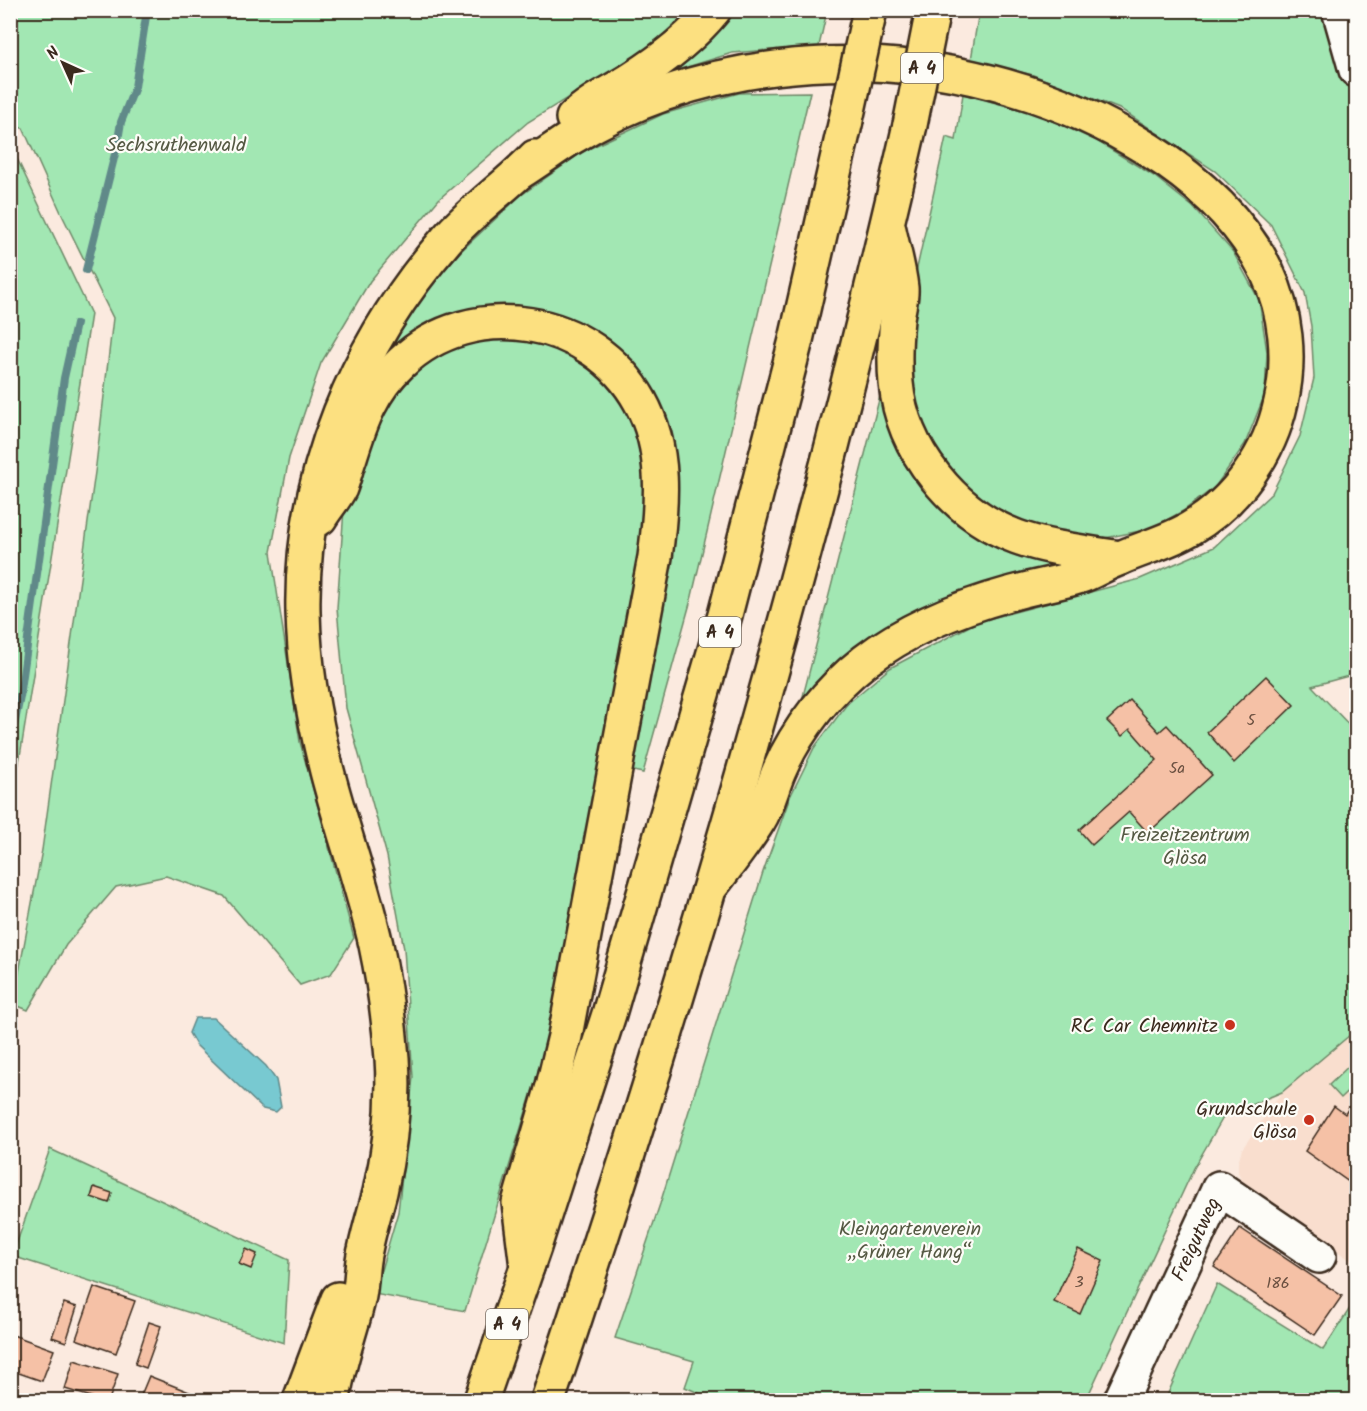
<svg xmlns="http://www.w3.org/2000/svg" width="1367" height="1411" font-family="Kalam,sans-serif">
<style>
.built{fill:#f9dece}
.green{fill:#a2e7b3;stroke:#6e8868;stroke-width:1.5}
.water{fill:#78c9d1;stroke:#608989;stroke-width:1.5}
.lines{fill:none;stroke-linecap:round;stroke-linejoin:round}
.stream{stroke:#608989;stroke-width:8}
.building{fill:#f5c1a6;stroke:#3b2a1e;stroke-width:1.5}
.minor-casing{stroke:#3b2a1e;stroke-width:38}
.highway-casing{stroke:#3b2a1e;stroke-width:38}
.minor{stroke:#fdfcf7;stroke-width:33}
.highway{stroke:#fce080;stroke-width:33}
.highway-bridge-casing{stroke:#3b2a1e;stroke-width:38;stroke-linecap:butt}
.highway-bridge{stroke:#fce080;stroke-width:33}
.poi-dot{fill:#c8321e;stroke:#fdfcf7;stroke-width:2}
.labels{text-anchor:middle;stroke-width:4.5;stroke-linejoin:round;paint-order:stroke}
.number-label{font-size:16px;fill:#6a5040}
.shield{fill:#fdfcf7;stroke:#75695f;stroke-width:1.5}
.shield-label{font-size:18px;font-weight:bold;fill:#3b2a1e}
.park-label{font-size:20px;fill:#555943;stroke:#fdfcf7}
.poi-label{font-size:20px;fill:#3b2a1e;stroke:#fdfcf7;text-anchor:end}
.street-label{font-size:20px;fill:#3b2a1e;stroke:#fdfcf7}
</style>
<rect width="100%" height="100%" fill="#fbeadf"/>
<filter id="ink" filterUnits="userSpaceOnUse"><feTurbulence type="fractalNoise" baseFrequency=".0167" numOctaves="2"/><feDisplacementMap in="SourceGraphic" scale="12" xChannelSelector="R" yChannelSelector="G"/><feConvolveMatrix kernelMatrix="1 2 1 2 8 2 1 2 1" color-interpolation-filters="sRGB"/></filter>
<g filter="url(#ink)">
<path class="built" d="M 1356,1030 L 1356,1264 L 1245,1188 L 1238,1172 L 1238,1162 L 1242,1149 L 1282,1092 Z"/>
<g class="green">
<path d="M 11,11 L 688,11 L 649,48 L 528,122 L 439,199 L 370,281 L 321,363 L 289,458 L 271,552 L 300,742 L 354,938 L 331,974 L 300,985 L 224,896 L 166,876 L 116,887 L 66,945 L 28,1010 L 13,1004 L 42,850 L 96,465 L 113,318 L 63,217 L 23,128 L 11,127 Z"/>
<path d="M 728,11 L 827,11 L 819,46 L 732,53 L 652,78 Z"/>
<path d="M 979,11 L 1356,11 L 1356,98 L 1354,98 L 1356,106 L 1356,674 L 1312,686 L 1356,732 L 1356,1030 L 1282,1092 L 1224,1116 L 1194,1168 L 1086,1400 L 715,1400 L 685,1387 L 694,1361 L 615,1338 L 660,1204 L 763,872 L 790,797 L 814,748 L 847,704 L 890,668 L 977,622 L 1140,579 L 1214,547 L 1272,493 L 1300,436 L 1314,378 L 1311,326 L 1305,293 L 1271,225 L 1215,171 L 1122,110 L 1033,75 L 971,60 Z"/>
<path d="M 810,92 L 692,596 L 643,773 L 629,770 L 674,538 L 673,479 L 574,323 L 526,308 L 486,308 L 436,322 L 387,352 L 421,297 L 461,251 L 520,196 L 584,151 L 663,114 L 739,93 Z"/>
<path d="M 963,94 L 1037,114 L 1097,141 L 1154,176 L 1193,207 L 1233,252 L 1259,300 L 1267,352 L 1265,394 L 1245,444 L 1215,487 L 1183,511 L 1150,529 L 1100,539 L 1077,539 L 1000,518 L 963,490 L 932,454 L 912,405 L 907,345 L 915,277 L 946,137 L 956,140 Z"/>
<path d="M 11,146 L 91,314 L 11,812 Z"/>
<path d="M 497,334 L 552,343 L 590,363 L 629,404 L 647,461 L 649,513 L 549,1036 L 465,1311 L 374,1294 L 398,1212 L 413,1077 L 404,949 L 387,856 L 346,708 L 337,608 L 344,509 L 369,431 L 404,380 L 447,346 Z"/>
<path d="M 882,388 L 916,472 L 1078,566 L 801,704 Z"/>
<path d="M 1356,1059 L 1356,1084 L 1341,1098 L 1329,1085 Z"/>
<path d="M 50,1149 L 289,1260 L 284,1343 L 12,1256 Z"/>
<path d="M 1217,1284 L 1323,1350 L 1356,1299 L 1356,1400 L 1165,1400 Z"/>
</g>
<path class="water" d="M 195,1018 L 214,1018 L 266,1066 L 276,1080 L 281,1107 L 276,1112 L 263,1109 L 196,1045 L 189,1033 Z"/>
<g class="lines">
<g class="stream">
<path d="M 86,270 L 117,146 L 121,122 L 135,87 L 147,10"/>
<path d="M 10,745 L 20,697 L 64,378 L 76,324"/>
</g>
</g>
<g class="building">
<path d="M 1266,676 L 1294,705 L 1234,763 L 1207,732 Z"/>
<path d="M 1130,700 L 1159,732 L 1167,725 L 1212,775 L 1148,833 L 1129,812 L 1092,845 L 1079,830 L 1157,760 L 1130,729 L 1122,736 L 1107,721 Z"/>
<path d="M 1354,1100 L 1356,1102 L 1356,1187 L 1305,1151 L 1334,1106 L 1345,1114 Z"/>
<path d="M 94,1187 L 112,1193 L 109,1203 L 91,1197 Z"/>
<path d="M 1240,1228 L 1342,1296 L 1315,1335 L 1214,1267 Z"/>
<path d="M 246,1249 L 257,1254 L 251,1269 L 239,1264 Z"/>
<path d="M 1078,1249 L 1103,1261 L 1080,1314 L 1054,1302 Z"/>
<path d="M 94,1287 L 135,1301 L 116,1353 L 76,1339 Z"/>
<path d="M 64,1303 L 77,1307 L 66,1342 L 52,1337 Z"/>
<path d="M 149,1322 L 161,1326 L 146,1368 L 135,1364 Z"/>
<path d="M 10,1334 L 54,1350 L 42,1381 L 10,1370 Z"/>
<path d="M 74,1360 L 118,1374 L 109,1400 L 101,1400 L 65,1389 Z"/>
<path d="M 149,1376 L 199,1396 L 197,1400 L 139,1400 Z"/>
</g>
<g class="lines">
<defs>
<g id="minor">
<path d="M 1339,10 L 1356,70"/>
<path d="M 1121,1400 L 1219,1188 L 1319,1256"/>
</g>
<g id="highway">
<path d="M 573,118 C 590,101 612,92 632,79 C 662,60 691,38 714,10"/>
<path d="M 520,172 C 537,161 554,149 571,138 C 694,62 852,46 990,82 C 1092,108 1219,173 1267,272 C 1286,312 1291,359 1281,402 C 1270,453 1237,501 1191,528 C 1168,542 1142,548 1118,559 C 1104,564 1092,573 1078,577 C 1055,584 1032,587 1009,594 C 958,608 908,628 865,661 C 829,689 797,729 779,771 C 772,787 768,806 759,820 C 745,843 728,864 712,885"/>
<path d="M 889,230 C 893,249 899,268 901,288 C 902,298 898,309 897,319 C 895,340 894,362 896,383 C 902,450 954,514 1017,537 C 1050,549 1085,552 1120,558"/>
<path d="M 320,518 C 326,508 335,498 340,488 C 344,478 346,467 350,457 C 361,421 372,390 401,363 C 472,295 593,316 640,401 C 667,449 662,505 655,557 L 565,1036 L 553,1086 L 519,1203 L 527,1267"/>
<path d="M 300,1400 L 338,1299"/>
<path d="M 333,1400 C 337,1365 351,1331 359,1296 C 362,1281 361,1265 365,1250 C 369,1230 375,1211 380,1192 C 390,1149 395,1102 392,1058 C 389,1021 384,982 376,945 C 363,887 342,829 327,771 C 314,719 304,666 303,612 C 300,475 357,342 447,239 C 473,209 507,186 535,157"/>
<path d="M 481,1400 L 534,1247 L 609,1014 L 725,615 L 796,340 L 846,120"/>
<path d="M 548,1400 C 688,981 812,556 910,125"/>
</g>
</defs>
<use href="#minor" class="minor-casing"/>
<use href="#highway" class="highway-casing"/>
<use href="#minor" class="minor"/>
<use href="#highway" class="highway"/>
<defs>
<g id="highway-bridge">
<path d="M 846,120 L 870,10"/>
<path d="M 910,125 L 933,10"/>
</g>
</defs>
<use href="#highway-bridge" class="highway-bridge-casing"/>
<use href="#highway-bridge" class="highway-bridge"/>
</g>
</g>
<g class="poi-dot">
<circle cx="1230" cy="1025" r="6"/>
<circle cx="1309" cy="1120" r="6"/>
</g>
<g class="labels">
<g class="number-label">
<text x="1251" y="725">5</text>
<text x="1177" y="773">5a</text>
<text x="1079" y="1287">3</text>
<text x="1278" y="1288">186</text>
</g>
<g class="shield">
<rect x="901" y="53" width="42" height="30" rx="4.5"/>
<rect x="699" y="617" width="42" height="30" rx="4.5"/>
<rect x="486" y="1309" width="42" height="30" rx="4.5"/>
</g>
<g class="shield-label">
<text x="922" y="74">A 4</text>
<text x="720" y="638">A 4</text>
<text x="507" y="1330">A 4</text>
</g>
<g class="park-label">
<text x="176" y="151">Sechsruthenwald</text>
<text x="1185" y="841">Freizeitzentrum<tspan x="1185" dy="23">Glösa</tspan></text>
<text x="910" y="1235">Kleingartenverein<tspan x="910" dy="23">„Grüner Hang“</tspan></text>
</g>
<g class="poi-label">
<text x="1218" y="1032">RC Car Chemnitz</text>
<text x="1297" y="1115">Grundschule<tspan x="1297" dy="23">Glösa</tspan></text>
</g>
<g class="street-label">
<text transform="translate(1195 1239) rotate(-65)" y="7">Freigutweg</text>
</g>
</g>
<rect width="1367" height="1411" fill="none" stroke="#fdfcf7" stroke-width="36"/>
<rect x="18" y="18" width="1331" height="1375" fill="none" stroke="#3b2a1e" stroke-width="2" filter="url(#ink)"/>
<g transform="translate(63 63) rotate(315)" stroke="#fdfcf7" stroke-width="4.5" paint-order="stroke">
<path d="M0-4.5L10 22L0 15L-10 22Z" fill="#3b2a1e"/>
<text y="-9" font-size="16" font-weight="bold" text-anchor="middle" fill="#3b2a1e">N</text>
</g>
</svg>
